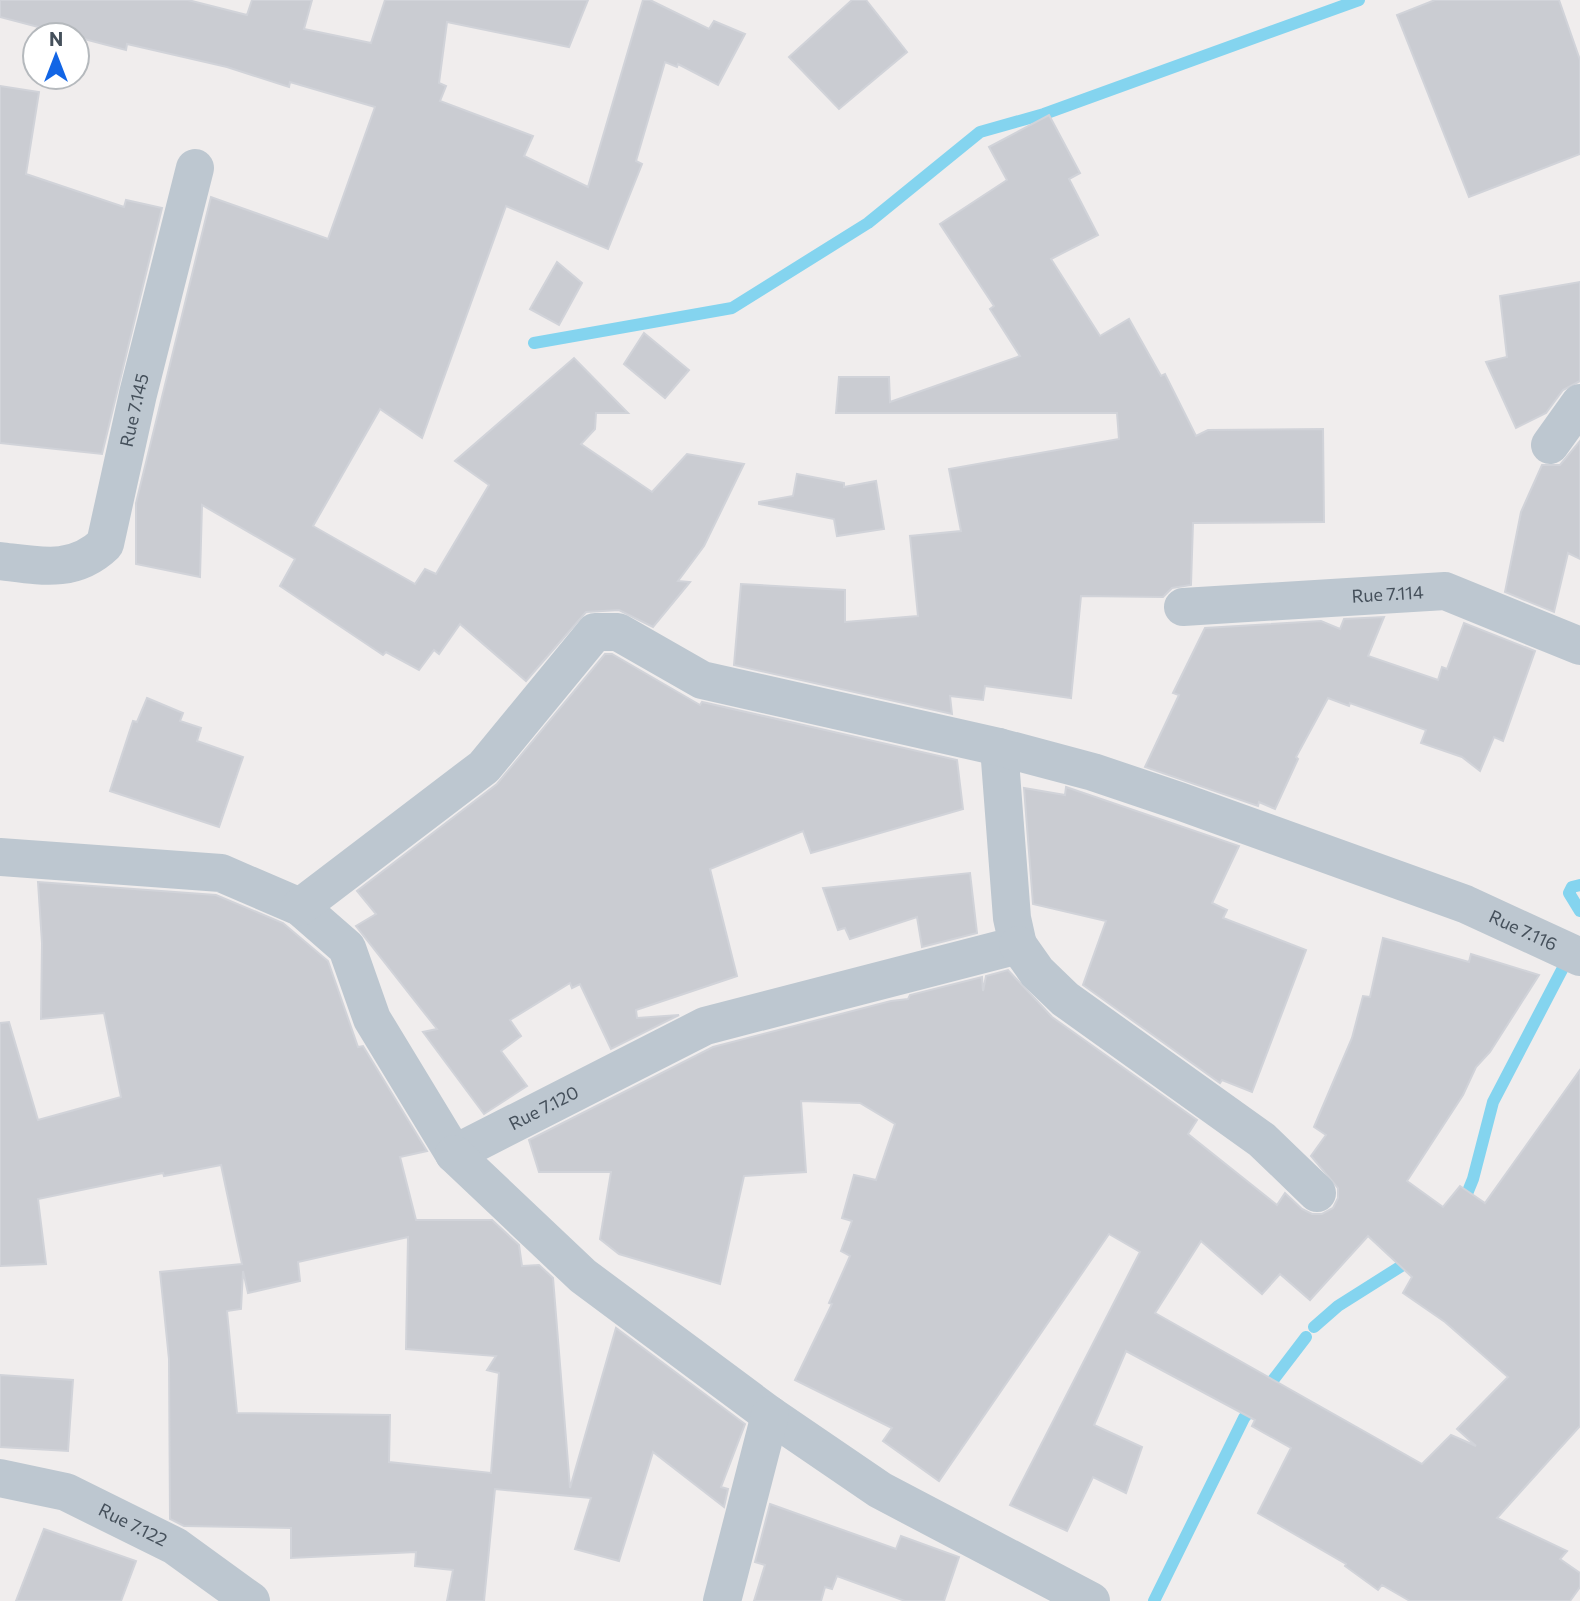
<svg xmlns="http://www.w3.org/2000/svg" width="1580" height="1601" font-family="Commissioner,sans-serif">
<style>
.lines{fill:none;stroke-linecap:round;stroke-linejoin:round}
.stream{stroke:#84d4ef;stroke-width:12}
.building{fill:#caccd2;stroke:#d1d3d9;stroke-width:2;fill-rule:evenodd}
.minor{stroke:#bdc7d0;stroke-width:38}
.labels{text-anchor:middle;stroke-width:6;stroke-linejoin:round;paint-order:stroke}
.street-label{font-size:18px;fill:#45505b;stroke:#fff}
</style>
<rect width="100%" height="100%" fill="#f0eded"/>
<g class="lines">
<g class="stream">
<path d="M 534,343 L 732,308 L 868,223 L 980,132 L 1044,114 L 1359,0"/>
<path d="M 1580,885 L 1572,887 L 1569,893 L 1580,911"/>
<path d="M 1462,1206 L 1473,1179 L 1493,1102 L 1565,964"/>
<path d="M 1314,1327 L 1338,1306 L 1414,1258"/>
<path d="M 1154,1601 L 1244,1418 L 1306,1337"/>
</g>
</g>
<g class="building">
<path d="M 0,0 L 188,0 L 247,15 L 252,0 L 312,0 L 304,29 L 371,43 L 385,0 L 588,0 L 569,47 L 447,22 L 439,83 L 446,86 L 440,101 L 533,136 L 524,156 L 588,187 L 643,0 L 650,0 L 709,29 L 714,21 L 745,34 L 718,85 L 678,64 L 677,67 L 665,62 L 636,161 L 642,164 L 608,249 L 506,206 L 422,438 L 380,409 L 313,526 L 415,584 L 425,569 L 436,574 L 489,485 L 455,461 L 574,358 L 628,413 L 596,413 L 595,429 L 581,444 L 652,492 L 687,454 L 744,464 L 704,546 L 678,581 L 690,582 L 653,627 L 619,610 L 586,612 L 526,681 L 460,624 L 439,654 L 434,650 L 419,670 L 386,652 L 383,655 L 280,586 L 295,559 L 202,505 L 200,577 L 136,564 L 136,503 L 211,197 L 328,239 L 375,107 L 290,82 L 289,87 L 227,67 L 127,44 L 126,50 L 0,17 Z"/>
<path d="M 852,0 L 866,0 L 907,52 L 839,109 L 789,57 Z"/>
<path d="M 1435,0 L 1559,0 L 1580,60 L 1580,154 L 1469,197 L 1397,15 Z"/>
<path d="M 0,86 L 39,92 L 26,174 L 124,207 L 126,200 L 162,208 L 102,454 L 0,443 Z"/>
<path d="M 1049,115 L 1080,173 L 1069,179 L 1098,235 L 1051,259 L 1100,336 L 1129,319 L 1161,376 L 1165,374 L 1196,436 L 1208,430 L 1323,429 L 1324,522 L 1193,523 L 1191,585 L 1172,588 L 1163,597 L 1081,596 L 1071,698 L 985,686 L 983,700 L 950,696 L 952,714 L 734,665 L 741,584 L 845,590 L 845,622 L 918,616 L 910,536 L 961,531 L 949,469 L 1119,439 L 1117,413 L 836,413 L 839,377 L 889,377 L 890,402 L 1020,356 L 990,309 L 994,306 L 940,224 L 1007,180 L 989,147 Z"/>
<path d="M 557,262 L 582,283 L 559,325 L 530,309 Z"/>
<path d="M 1580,282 L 1580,381 L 1563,390 L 1546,413 L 1516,428 L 1486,362 L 1507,357 L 1500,296 Z"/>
<path d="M 644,333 L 689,370 L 665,398 L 624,364 Z"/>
<path d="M 1580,441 L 1580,559 L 1568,553 L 1554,612 L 1505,592 L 1521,512 L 1542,465 L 1560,465 Z"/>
<path d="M 797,474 L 844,483 L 844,487 L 876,481 L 884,529 L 837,536 L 834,519 L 759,504 L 759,502 L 793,496 Z"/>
<path d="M 1384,617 L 1368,656 L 1438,680 L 1442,667 L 1447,669 L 1464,623 L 1535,651 L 1503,741 L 1494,737 L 1480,771 L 1462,757 L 1421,743 L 1426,730 L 1350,703 L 1349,706 L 1328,698 L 1296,757 L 1298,759 L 1275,809 L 1259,802 L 1258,806 L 1145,767 L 1179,695 L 1173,693 L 1205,628 L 1321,621 L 1340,629 L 1344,619 Z"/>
<path d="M 605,654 L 612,654 L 700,705 L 702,702 L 957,760 L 963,809 L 811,853 L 803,831 L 710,869 L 737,976 L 636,1010 L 637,1018 L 679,1015 L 611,1049 L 580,984 L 572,988 L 570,983 L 510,1020 L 521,1036 L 501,1051 L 527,1086 L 484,1114 L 423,1032 L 437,1029 L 356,926 L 376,914 L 357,891 L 497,784 Z"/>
<path d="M 147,698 L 183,713 L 180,721 L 201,728 L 197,741 L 243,757 L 219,827 L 110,791 L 133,721 L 137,722 Z"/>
<path d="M 1066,787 L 1239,846 L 1212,903 L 1227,910 L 1223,918 L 1306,950 L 1252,1092 L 1222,1080 L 1220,1083 L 1083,985 L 1106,921 L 1033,904 L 1024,788 L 1065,795 Z"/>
<path d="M 970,873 L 977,933 L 922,947 L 917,917 L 850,939 L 845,928 L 838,930 L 823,888 Z"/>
<path d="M 38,882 L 216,895 L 283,923 L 328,961 L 358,1047 L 363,1046 L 427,1151 L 400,1157 L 416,1220 L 492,1220 L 519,1245 L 522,1266 L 539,1265 L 553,1278 L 570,1488 L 616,1328 L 745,1424 L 721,1487 L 728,1489 L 724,1507 L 653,1452 L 619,1561 L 575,1549 L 591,1498 L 495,1489 L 484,1601 L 447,1601 L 453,1570 L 415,1566 L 416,1552 L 291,1558 L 291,1528 L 184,1526 L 170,1519 L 169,1359 L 160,1272 L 242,1264 L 221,1165 L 164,1176 L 163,1173 L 38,1199 L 46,1264 L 0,1266 L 0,1023 L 9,1022 L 38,1120 L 121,1097 L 104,1013 L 41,1019 L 42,943 ZM 408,1237 L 406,1349 L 496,1356 L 487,1370 L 499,1373 L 491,1473 L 389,1462 L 390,1415 L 237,1413 L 227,1311 L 241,1309 L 243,1271 L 248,1293 L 300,1281 L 298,1262 Z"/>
<path d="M 1383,938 L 1469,962 L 1471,954 L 1539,975 L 1490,1052 L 1476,1067 L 1463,1095 L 1407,1181 L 1443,1207 L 1460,1186 L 1485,1203 L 1580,1070 L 1580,1426 L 1497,1518 L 1567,1551 L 1560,1559 L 1580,1573 L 1580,1587 L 1570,1601 L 1410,1601 L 1382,1585 L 1378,1590 L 1345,1566 L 1346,1564 L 1258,1513 L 1291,1448 L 1252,1426 L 1255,1420 L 1126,1351 L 1094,1425 L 1142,1447 L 1126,1493 L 1093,1477 L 1067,1531 L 1010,1505 L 1140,1252 L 1109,1234 L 939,1481 L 883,1441 L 892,1428 L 795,1380 L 832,1304 L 829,1303 L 850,1256 L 841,1251 L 852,1221 L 842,1218 L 854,1175 L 876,1180 L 895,1124 L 860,1103 L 801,1101 L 806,1172 L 744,1176 L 720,1284 L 619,1254 L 600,1239 L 611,1172 L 539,1172 L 529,1140 L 713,1047 L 891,1001 L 908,999 L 910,995 L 982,977 L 983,991 L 986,976 L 1008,970 L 1052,1017 L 1197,1120 L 1188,1134 L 1277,1205 L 1285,1193 L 1302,1209 L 1312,1214 L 1322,1214 L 1333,1208 L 1338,1198 L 1338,1188 L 1311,1156 L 1326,1135 L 1314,1127 L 1352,1038 L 1363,996 L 1370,997 ZM 1368,1236 L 1412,1277 L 1403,1293 L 1445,1322 L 1508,1377 L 1457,1429 L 1476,1446 L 1451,1435 L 1422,1464 L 1155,1313 L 1201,1241 L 1262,1294 L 1280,1274 L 1310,1300 Z"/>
<path d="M 0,1375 L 73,1380 L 68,1451 L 0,1447 Z"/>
<path d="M 770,1504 L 896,1549 L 901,1536 L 959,1557 L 944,1601 L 905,1601 L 837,1576 L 832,1589 L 825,1587 L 821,1601 L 754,1601 L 765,1565 L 755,1562 Z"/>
<path d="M 44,1529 L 136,1561 L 121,1601 L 16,1601 Z"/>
</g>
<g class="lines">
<g class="minor">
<path d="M 1550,445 L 1580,403"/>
<path id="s1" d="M 0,561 C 40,566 74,574 105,544 L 138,394 L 195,168"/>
<path id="s2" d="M 1183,607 L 1445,591 L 1580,646"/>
<path id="s3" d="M 0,857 L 221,873 L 300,907 L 347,948 L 372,1019 L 454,1154 L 705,1026 L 1018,945 L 1012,918 L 999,747"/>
<path id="s4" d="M 300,907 L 484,767 L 595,632 L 618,632 L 702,680 L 999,747 L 1093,772 L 1179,801 L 1465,904 L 1580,957"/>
<path d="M 1018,945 L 1037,972 L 1065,999 L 1262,1140 L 1317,1193"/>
<path d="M 454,1154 L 583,1276 L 770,1415 L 880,1490 L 1091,1601"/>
<path id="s5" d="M 0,1478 L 66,1492 L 175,1546 L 251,1601"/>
<path d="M 722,1601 L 770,1415"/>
</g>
</g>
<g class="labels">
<g class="street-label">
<text dy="6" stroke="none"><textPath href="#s1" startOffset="248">Rue 7.145</textPath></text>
<text dy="6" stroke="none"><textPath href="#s2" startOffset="205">Rue 7.114</textPath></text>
<text dy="6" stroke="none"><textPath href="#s4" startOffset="1386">Rue 7.116</textPath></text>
<text dy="6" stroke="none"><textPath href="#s3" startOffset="704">Rue 7.120</textPath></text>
<text dy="6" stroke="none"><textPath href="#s5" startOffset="142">Rue 7.122</textPath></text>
</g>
</g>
<g transform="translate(56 56)"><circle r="33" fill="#ffffff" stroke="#b5b9bd" stroke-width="2"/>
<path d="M0-5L12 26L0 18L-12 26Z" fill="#1265e5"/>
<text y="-10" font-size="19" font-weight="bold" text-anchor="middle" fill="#45505b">N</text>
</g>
</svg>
